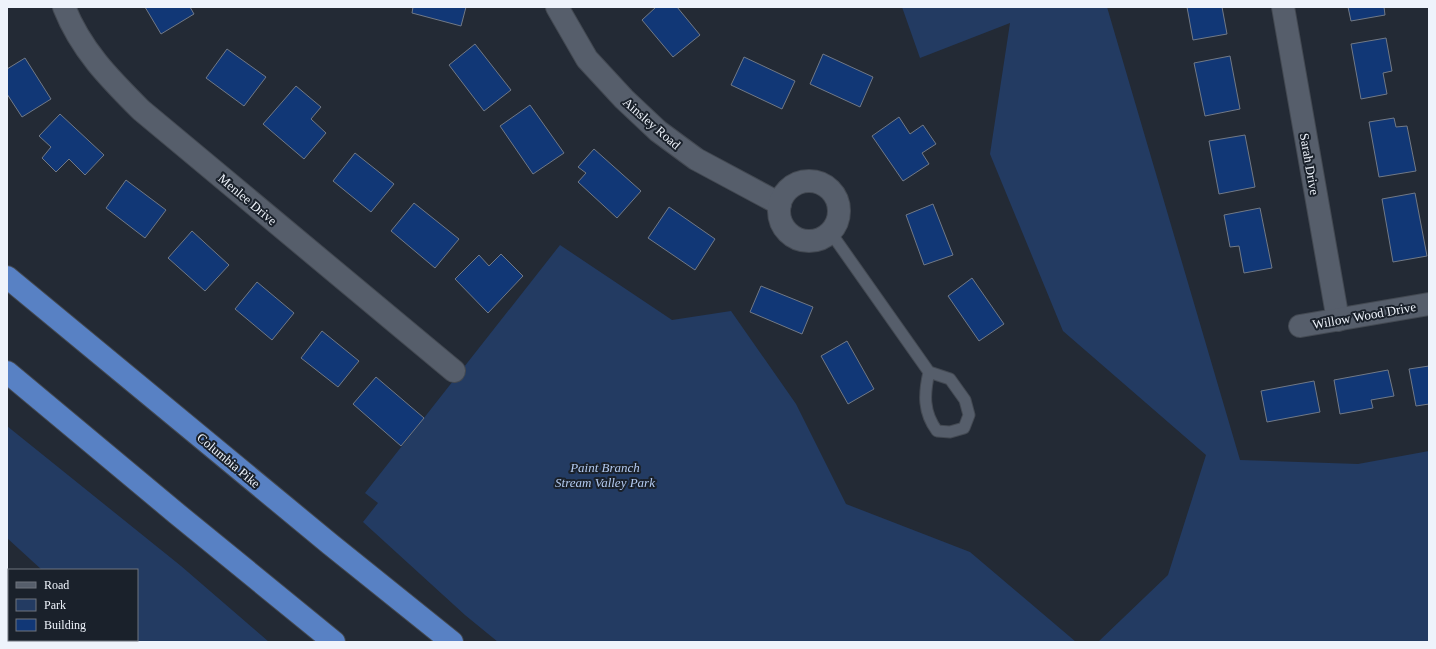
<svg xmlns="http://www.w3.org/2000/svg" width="1436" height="649" font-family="Georgia,serif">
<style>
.green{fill:#233b62}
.building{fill:#113776;stroke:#717986}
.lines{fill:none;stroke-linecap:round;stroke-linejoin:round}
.service-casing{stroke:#434952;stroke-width:13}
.minor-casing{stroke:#434952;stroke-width:24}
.trunk-casing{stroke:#434952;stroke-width:24}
.service{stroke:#565e6b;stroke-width:11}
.minor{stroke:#565e6b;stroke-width:22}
.trunk{stroke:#5881c4;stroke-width:22}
.labels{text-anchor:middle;stroke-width:4;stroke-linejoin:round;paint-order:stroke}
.street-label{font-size:13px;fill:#eef3fb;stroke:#1a212b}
.park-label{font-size:13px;font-style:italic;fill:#b3caf0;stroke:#1a212b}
</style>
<rect width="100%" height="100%" fill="#232a35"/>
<g class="green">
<path d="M 902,7 L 1107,7 L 1240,460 L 1358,464 L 1429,451 L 1429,642 L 1098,642 L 1168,575 L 1206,455 L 1063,331 L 990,154 L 1010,23 L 920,58 Z"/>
<path d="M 560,245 L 672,320 L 731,311 L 796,404 L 846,504 L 970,552 L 1076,642 L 498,642 L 465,615 L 363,522 L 378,503 L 365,493 Z"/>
<path d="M 7,426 L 181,566 L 269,642 L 122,642 L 120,640 L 137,640 L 137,570 L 42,570 L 7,538 Z"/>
</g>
<g class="building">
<path d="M 145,7 L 190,7 L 194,14 L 161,34 Z"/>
<path d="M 413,7 L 466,7 L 461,26 L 412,13 Z"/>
<path d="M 656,7 L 677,7 L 700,35 L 673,57 L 642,20 Z"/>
<path d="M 1187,7 L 1222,7 L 1227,34 L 1193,40 Z"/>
<path d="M 1348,7 L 1384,7 L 1385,15 L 1351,21 Z"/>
<path d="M 1386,38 L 1392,71 L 1383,73 L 1387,94 L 1361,99 L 1351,44 Z"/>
<path d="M 475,44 L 511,90 L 484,111 L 449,65 Z"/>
<path d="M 227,49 L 266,77 L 244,106 L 206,78 Z"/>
<path d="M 823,54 L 873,77 L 860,107 L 810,84 Z"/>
<path d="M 1230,56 L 1240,109 L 1205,116 L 1194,63 Z"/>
<path d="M 744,57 L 795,81 L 782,109 L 731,85 Z"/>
<path d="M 25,58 L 51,99 L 22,117 L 7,94 L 7,69 Z"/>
<path d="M 296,86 L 321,107 L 311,119 L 326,133 L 304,159 L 263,124 Z"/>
<path d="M 530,105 L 564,153 L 533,174 L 500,126 Z"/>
<path d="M 60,114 L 104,155 L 85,175 L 69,159 L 56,172 L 42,158 L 51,147 L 39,136 Z"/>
<path d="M 899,117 L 910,134 L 923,125 L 936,144 L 922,153 L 929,164 L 903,181 L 872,136 Z"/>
<path d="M 1394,118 L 1396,127 L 1407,126 L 1416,171 L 1379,177 L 1369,122 Z"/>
<path d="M 1245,135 L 1255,187 L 1219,194 L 1209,141 Z"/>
<path d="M 594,149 L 641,191 L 617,218 L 578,182 L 586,173 L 578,167 Z"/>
<path d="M 355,153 L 394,184 L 371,212 L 333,181 Z"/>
<path d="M 126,180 L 166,210 L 145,238 L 106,208 Z"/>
<path d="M 1415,193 L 1427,256 L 1393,262 L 1382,199 Z"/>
<path d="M 414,203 L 459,239 L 435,268 L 391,231 Z"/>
<path d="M 933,204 L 953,255 L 924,265 L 906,215 Z"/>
<path d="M 669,207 L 715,239 L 695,270 L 648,238 Z"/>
<path d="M 1260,208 L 1272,268 L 1244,273 L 1239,246 L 1230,247 L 1224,215 Z"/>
<path d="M 192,231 L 229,265 L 205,291 L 168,258 Z"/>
<path d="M 501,254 L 523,276 L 488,313 L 455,279 L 479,255 L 489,266 Z"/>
<path d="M 972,278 L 1004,324 L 979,341 L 948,296 Z"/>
<path d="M 257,282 L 294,313 L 272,340 L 235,309 Z"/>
<path d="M 761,286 L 813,307 L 802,334 L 750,312 Z"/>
<path d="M 322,331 L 359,361 L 338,387 L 301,358 Z"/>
<path d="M 847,341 L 874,389 L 848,404 L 821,356 Z"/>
<path d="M 1429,366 L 1429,404 L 1416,406 L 1409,369 Z"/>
<path d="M 1388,370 L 1394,396 L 1371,400 L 1373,408 L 1340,414 L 1334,380 Z"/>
<path d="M 376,377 L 424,418 L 401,446 L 353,404 Z"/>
<path d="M 1314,381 L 1320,412 L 1267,422 L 1261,391 Z"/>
</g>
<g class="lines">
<defs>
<path id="service" d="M 831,233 L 929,372 L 950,379 L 965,400 L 969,415 L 964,428 L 950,432 L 937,431 C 923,412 924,394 929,372"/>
<g id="minor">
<path d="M 64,7 C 81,50 109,78 141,110 L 454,371"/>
<path d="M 557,7 L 587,59 L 624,99 L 658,131 L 696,159 L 780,204"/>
<path d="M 1283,7 L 1338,320"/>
<circle cx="809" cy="211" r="30"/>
<path d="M 1300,326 L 1429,304"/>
</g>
<g id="trunk">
<path d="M 7,277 L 330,544 L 452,642"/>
<path d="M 7,372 L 176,513 L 334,642"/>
</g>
</defs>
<use href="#service" class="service-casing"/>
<use href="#minor" class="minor-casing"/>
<use href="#trunk" class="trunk-casing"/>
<use href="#service" class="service"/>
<use href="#minor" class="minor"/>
<use href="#trunk" class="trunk"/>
</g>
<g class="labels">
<g class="street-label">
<text transform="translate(652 123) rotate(41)" y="5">Ainsley Road</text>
<text transform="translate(1310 164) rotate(80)" y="5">Sarah Drive</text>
<text transform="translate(248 199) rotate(40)" y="5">Menlee Drive</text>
<text transform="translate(1364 315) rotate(-10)" y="5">Willow Wood Drive</text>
<text transform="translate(229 460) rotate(40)" y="5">Columbia Pike</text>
</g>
<g class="park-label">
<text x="605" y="472">Paint Branch<tspan x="605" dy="15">Stream Valley Park</tspan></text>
</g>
</g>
<rect width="1436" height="649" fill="none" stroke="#eef3fb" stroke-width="16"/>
<rect x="8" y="569" width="130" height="72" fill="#1a212b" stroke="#6f757e"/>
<rect x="16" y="582" width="20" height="6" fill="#565e6b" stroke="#6f757e"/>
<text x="44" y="589" font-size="12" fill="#eef3fb">Road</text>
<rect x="16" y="599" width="20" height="12" fill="#233b62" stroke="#6f757e"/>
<text x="44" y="609" font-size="12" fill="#eef3fb">Park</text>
<rect x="16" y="619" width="20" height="12" fill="#113776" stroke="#6f757e"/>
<text x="44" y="629" font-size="12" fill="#eef3fb">Building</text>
</svg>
